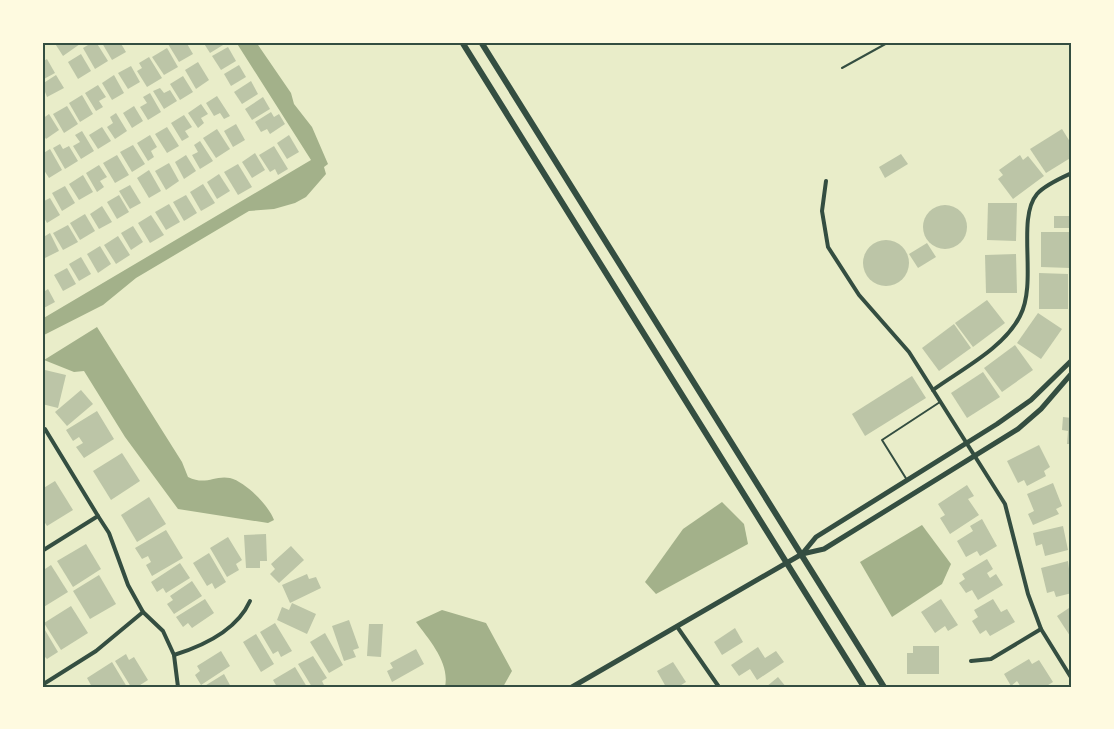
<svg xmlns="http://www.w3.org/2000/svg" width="1114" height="729" font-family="'Archivo Narrow',sans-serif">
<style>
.water{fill:#a3b18a}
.building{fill:#bcc5a7}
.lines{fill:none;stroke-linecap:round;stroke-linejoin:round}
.service{stroke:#344e41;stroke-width:2}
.minor{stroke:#344e41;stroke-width:4}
.tertiary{stroke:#344e41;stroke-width:5}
.secondary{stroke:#344e41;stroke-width:6}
.neatline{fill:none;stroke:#344e41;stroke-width:2}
</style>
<rect width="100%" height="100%" fill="#e9edc9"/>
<g class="water">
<path d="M 236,42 L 256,42 L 291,93 L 294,104 L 312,127 L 328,164 L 324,167 L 326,174 L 306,197 L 295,203 L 274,209 L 249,211 L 136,278 L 103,305 L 42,336 L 42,319 L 311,160 Z"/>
<path d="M 97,327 L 182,462 L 188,477 C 206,486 214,475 230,478 C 246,482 269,506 274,520 L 268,523 L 178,509 L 125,437 L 84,371 L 74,372 L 44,360 Z"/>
<path d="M 722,502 L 744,524 L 748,544 L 656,594 L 645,582 L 683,529 Z"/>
<path d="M 922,525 L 951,564 L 942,584 L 892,617 L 860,562 Z"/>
<path d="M 442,610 L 486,623 L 512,671 L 503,687 L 445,687 C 450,663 430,641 416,622 Z"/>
</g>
<g class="building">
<path d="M 54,42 L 79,42 L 80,44 L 63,56 Z"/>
<path d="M 93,42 L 96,42 L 108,61 L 95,69 L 83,48 Z"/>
<path d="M 104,42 L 120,42 L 126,52 L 112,60 L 102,43 Z"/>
<path d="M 172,42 L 186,42 L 193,54 L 179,62 L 168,44 Z"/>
<path d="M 203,42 L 228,42 L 210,53 Z"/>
<path d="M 228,47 L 236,61 L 221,70 L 212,56 Z"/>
<path d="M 167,48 L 178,67 L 164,75 L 152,57 Z"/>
<path d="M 81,54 L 91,71 L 78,79 L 68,62 Z"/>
<path d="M 149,57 L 162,78 L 147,87 L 137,71 L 142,68 L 139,63 Z"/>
<path d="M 47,59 L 55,73 L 42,80 L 42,62 Z"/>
<path d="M 198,62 L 209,80 L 196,89 L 185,70 Z"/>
<path d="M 239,65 L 246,77 L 231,86 L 224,74 Z"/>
<path d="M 131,66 L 140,82 L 128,89 L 118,73 Z"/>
<path d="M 56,75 L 64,88 L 47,97 L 42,84 Z"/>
<path d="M 114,75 L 124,93 L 112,100 L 102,83 Z"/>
<path d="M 183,76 L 193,92 L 180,100 L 170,84 Z"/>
<path d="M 251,81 L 258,94 L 242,104 L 234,92 Z"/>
<path d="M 98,85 L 106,97 L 99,101 L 103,107 L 96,111 L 85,93 Z"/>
<path d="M 160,88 L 164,93 L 170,90 L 177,101 L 164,109 L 153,91 Z"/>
<path d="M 150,93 L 161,112 L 148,120 L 140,107 L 147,103 L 143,97 Z"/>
<path d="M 82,95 L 93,114 L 80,122 L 69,103 Z"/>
<path d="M 217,96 L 230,116 L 224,119 L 220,113 L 214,116 L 206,103 Z"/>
<path d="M 263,97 L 270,109 L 252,120 L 245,109 Z"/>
<path d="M 201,104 L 208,114 L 201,118 L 204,123 L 198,128 L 188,113 Z"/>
<path d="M 67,106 L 78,124 L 64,133 L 53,114 Z"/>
<path d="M 134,106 L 143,121 L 132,128 L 123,113 Z"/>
<path d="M 271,112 L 274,117 L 279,114 L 285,124 L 270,134 L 267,129 L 261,132 L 255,122 Z"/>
<path d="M 116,113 L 127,131 L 115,139 L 107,127 L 113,123 L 110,117 Z"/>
<path d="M 49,114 L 59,130 L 46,139 L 42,133 L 42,119 Z"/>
<path d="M 184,115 L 192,127 L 185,131 L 189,137 L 182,141 L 171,123 Z"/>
<path d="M 236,124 L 245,140 L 233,147 L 224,131 Z"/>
<path d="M 102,127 L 111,141 L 98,149 L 89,135 Z"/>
<path d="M 167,127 L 179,146 L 167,153 L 155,134 Z"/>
<path d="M 217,129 L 230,149 L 216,158 L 203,138 Z"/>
<path d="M 1062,129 L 1072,145 L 1072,157 L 1046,173 L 1030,149 Z"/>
<path d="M 82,131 L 94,151 L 81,159 L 73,146 L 80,142 L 75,135 Z"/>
<path d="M 150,135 L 157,147 L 151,151 L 154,157 L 148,161 L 137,143 Z"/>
<path d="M 289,135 L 299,152 L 287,159 L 277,143 Z"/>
<path d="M 200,141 L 213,161 L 200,169 L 192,155 L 198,152 L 194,145 Z"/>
<path d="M 60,144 L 63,149 L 69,146 L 78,161 L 65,169 L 53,148 Z"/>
<path d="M 133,145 L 145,164 L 132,172 L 120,152 Z"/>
<path d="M 274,146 L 288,169 L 278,175 L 275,169 L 270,172 L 259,155 Z"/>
<path d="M 50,149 L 62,170 L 49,178 L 42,167 L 42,154 Z"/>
<path d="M 255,153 L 265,170 L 252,178 L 242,162 Z"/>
<path d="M 901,154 L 908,164 L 885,178 L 879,167 Z"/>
<path d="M 117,155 L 129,175 L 115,183 L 103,163 Z"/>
<path d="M 186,155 L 196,171 L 184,179 L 175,162 Z"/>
<path d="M 1020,155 L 1023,160 L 1028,156 L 1044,176 L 1013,199 L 998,179 L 1003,175 L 999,170 Z"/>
<path d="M 169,163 L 179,181 L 166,190 L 155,171 Z"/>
<path d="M 238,164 L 252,187 L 238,195 L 224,172 Z"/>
<path d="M 99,165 L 107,177 L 100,181 L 104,187 L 97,192 L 86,173 Z"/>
<path d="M 149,170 L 161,191 L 149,198 L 137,178 Z"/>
<path d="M 219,174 L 230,191 L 217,199 L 207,182 Z"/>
<path d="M 83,175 L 93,192 L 79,200 L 69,184 Z"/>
<path d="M 203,184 L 215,203 L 201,211 L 190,192 Z"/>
<path d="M 130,185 L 141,203 L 130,209 L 119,191 Z"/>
<path d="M 65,186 L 75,203 L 62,211 L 52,193 Z"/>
<path d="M 119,195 L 129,212 L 117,219 L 107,202 Z"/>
<path d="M 186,195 L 197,213 L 184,221 L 173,202 Z"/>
<path d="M 50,198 L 60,215 L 47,223 L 42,214 L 42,202 Z"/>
<path d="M 988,203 L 1017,203 L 1016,241 L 987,240 Z"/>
<path d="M 169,204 L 180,222 L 166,230 L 155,212 Z"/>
<circle cx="945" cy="227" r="22"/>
<path d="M 102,206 L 112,222 L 99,229 L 90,214 Z"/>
<path d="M 85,214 L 95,231 L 80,240 L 70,223 Z"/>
<path d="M 151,215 L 164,235 L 150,243 L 138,223 Z"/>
<rect x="1054" y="216" width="15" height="12"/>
<path d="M 68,225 L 78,242 L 63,250 L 53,233 Z"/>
<path d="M 133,226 L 143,242 L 131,250 L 121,233 Z"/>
<path d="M 1041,232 L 1071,232 L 1070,268 L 1041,267 Z"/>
<path d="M 50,233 L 59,251 L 45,258 L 42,253 L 42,238 Z"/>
<path d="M 118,236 L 130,255 L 116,264 L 104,245 Z"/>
<circle cx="886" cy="263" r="23"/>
<path d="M 927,243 L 936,257 L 918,268 L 909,254 Z"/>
<path d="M 100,246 L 111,264 L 98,273 L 87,254 Z"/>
<path d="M 1016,254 L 1017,293 L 986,293 L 985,255 Z"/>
<path d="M 81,257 L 91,274 L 79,281 L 69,264 Z"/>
<path d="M 67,268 L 76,284 L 63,291 L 54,275 Z"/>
<path d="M 1039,273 L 1068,274 L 1068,309 L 1039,309 Z"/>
<path d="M 48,289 L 55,302 L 42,309 L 42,293 Z"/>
<path d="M 987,300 L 1005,323 L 973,347 L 955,323 Z"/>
<path d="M 1038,313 L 1062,329 L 1041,359 L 1017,343 Z"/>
<path d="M 954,324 L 971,348 L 939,371 L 922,348 Z"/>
<path d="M 1015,345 L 1033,370 L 1002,392 L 984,368 Z"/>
<path d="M 45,370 L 66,375 L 58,408 L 42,404 Z"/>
<path d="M 983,372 L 1000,397 L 967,418 L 951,393 Z"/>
<path d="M 912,376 L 926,398 L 865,436 L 852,414 Z"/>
<path d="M 81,390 L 93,404 L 67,426 L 55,412 Z"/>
<path d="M 97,411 L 114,439 L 84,458 L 76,447 L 83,443 L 79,437 L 73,441 L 66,430 Z"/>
<path d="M 1063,417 L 1072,418 L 1072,444 L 1067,444 L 1068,431 L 1062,430 Z"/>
<path d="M 1039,445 L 1050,467 L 1044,471 L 1046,476 L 1027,486 L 1024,480 L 1018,483 L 1007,461 Z"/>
<path d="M 122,453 L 140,481 L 111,500 L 93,471 Z"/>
<path d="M 55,481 L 73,510 L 47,526 L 42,518 L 42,489 Z"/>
<path d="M 1053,483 L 1062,506 L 1056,509 L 1059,514 L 1033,525 L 1028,514 L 1034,511 L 1027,494 Z"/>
<path d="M 967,485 L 974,496 L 968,499 L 979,515 L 950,534 L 940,518 L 945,515 L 938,504 Z"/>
<path d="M 149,497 L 166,524 L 137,542 L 121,515 Z"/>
<path d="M 982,519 L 997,546 L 980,556 L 977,551 L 966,557 L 957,541 L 973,531 L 970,526 Z"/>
<path d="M 1063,526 L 1068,550 L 1045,556 L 1042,544 L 1036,546 L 1033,533 Z"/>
<path d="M 166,530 L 183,558 L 152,576 L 146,565 L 151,562 L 148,556 L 142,559 L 135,548 Z"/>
<path d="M 266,534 L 267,561 L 260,561 L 260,568 L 246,568 L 244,535 Z"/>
<path d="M 228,537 L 242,560 L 236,564 L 239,570 L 227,577 L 210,548 Z"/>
<path d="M 86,544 L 101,569 L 73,587 L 57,561 Z"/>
<path d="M 291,546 L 304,560 L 279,583 L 270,574 L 275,569 L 271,564 Z"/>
<path d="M 209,553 L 226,582 L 215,589 L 212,583 L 207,586 L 193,563 Z"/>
<path d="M 987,559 L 993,569 L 987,573 L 990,578 L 996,574 L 1003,585 L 978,600 L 972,590 L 966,593 L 959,583 L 965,579 L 962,574 Z"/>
<path d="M 1068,561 L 1072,593 L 1056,597 L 1054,591 L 1047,593 L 1041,568 Z"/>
<path d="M 180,563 L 190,578 L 166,593 L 163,588 L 157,592 L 151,582 Z"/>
<path d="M 51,565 L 68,592 L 42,608 L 42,571 Z"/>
<path d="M 307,574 L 309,579 L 316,577 L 321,588 L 290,603 L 282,585 Z"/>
<path d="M 99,575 L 116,604 L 90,619 L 73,591 Z"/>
<path d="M 192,581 L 202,596 L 174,614 L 167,604 L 173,600 L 170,596 Z"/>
<path d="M 205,599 L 214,613 L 192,628 L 188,623 L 183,627 L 176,617 Z"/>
<path d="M 941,599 L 958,625 L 948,631 L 945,626 L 935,633 L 921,612 Z"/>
<path d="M 993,599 L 1001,612 L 1007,609 L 1015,622 L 990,636 L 986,630 L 980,634 L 972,621 L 978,617 L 974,610 Z"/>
<path d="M 292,603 L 316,614 L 307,634 L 277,620 L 282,607 L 289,610 Z"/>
<path d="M 71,606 L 88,633 L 61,650 L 44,623 Z"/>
<path d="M 1072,606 L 1072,639 L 1057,616 Z"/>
<path d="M 349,620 L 359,648 L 353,650 L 356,657 L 344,661 L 332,626 Z"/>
<path d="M 275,623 L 292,651 L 281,657 L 278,651 L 273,654 L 260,632 Z"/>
<path d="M 369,624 L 383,624 L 381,657 L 367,656 Z"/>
<path d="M 42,625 L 58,652 L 47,659 L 42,654 Z"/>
<path d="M 735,628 L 743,642 L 722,655 L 714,642 Z"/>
<path d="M 325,633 L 343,665 L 329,673 L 310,642 Z"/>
<path d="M 256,634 L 274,664 L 261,672 L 243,642 Z"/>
<path d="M 913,646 L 939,646 L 939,674 L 907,674 L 907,653 L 913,653 Z"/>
<path d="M 758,647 L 765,658 L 776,651 L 784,662 L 757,680 L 750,669 L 739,676 L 731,665 Z"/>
<path d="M 416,649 L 424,664 L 392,682 L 387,671 L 393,668 L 390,663 Z"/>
<path d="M 221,651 L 230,666 L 201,685 L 195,675 L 200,671 L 197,666 Z"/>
<path d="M 126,654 L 129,660 L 134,657 L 148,680 L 137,687 L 131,687 L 115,661 Z"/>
<path d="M 313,656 L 327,678 L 322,681 L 325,687 L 312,687 L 298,664 Z"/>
<path d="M 1029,659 L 1032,664 L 1039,660 L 1053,682 L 1045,687 L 1021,687 L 1017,681 L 1011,686 L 1004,674 Z"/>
<path d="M 112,662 L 127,687 L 92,687 L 87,678 Z"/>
<path d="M 673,662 L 686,682 L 678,687 L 666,687 L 657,671 Z"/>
<path d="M 295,667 L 307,687 L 277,687 L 273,680 Z"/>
<path d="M 224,674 L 231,687 L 203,687 Z"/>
<path d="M 778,677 L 786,687 L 766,687 Z"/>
</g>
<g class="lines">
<g class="service">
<path d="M 842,68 L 889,42"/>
<path d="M 907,480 L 882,440 L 940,402"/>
</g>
<g class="minor">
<path d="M 826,181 L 822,211 L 828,247 L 859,295 L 909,352 L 1005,504 L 1028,594 L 1041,629 L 1072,679"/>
<path d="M 933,390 C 962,369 1004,348 1020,316 C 1038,282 1016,219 1037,194 C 1045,185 1061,178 1072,173"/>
<path d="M 42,429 L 45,429 L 98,516 L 42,551"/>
<path d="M 98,516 L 109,533 L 128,585 L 143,612 L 163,631 L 174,655 L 178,687"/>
<path d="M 678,628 L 719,687"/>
<path d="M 174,655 C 203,646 237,630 250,601"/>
<path d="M 971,661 L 991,659 L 1041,629"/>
<path d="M 42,685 L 96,651 L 143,612"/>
</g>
<g class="tertiary">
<path d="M 802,554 L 816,537 L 997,424 L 1031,400 L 1072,360"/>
<path d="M 572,687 L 802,554 L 824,549 L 1018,429 L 1041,409 L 1072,373"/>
</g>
<g class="secondary">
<path d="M 462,42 L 864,687"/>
<path d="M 481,42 L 884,687"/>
</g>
</g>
<rect width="1114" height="729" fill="none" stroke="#fefae0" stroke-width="87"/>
<rect x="44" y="44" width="1026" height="642" class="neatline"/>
</svg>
